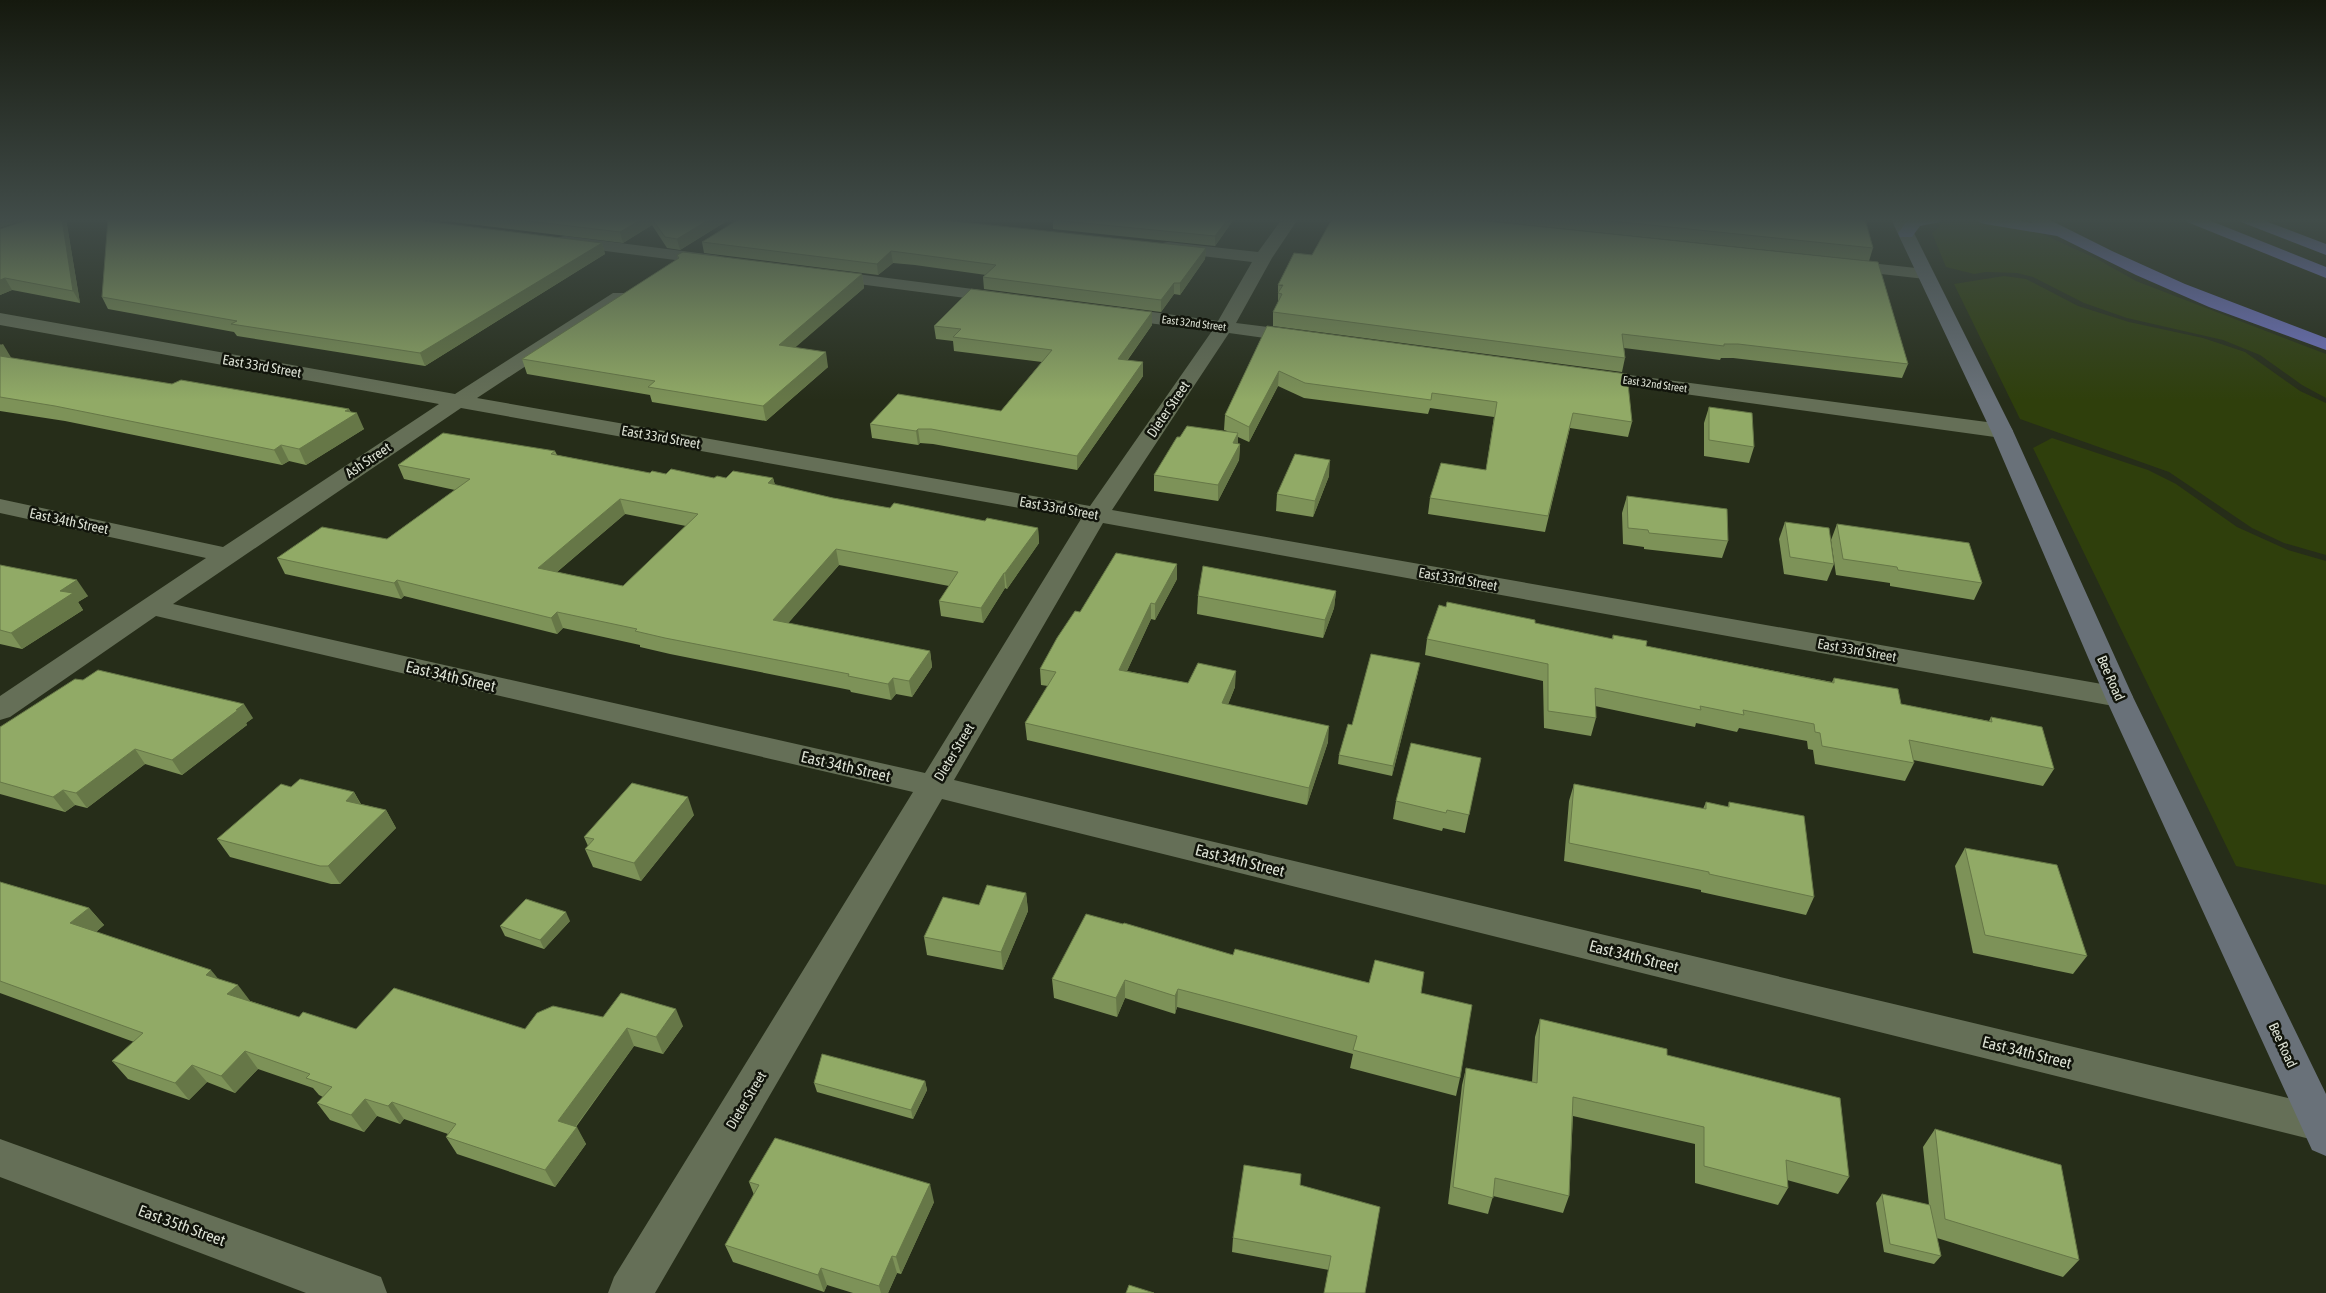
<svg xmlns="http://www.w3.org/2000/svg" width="2326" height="1293" font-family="'Asap Condensed',sans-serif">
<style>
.green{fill:#2f3f0c}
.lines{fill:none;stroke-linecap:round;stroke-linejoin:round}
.street{fill:#656f57;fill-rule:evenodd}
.secondary{fill:#697179;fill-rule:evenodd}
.highway{fill:#7276c9;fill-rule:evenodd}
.wall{fill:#7d9258;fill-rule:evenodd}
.shaded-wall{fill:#667747}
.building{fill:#91aa66;stroke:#667747;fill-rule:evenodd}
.labels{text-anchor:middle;stroke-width:5;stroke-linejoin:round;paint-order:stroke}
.far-street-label{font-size:11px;fill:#dce1d4;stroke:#11140b}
.street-label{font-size:14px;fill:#dce1d4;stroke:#11140b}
.near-street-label{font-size:16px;fill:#dce1d4;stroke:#11140b}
</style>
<rect width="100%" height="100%" fill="#262d19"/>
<g class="green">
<path d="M 1967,219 L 2038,232 L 2097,259 L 2136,281 L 2326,354 L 2326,398 L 2302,385 L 2260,355 L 2223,340 L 2127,318 L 2084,303 L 2033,277 L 2017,273 L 1986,272 L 1974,274 L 1946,267 L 1932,233 L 1940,226 L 1935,224 Z"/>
<path d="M 2004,276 L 2026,279 L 2078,306 L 2129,322 L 2203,338 L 2245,352 L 2300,391 L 2326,403 L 2326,555 L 2284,543 L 2252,528 L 2169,472 L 2020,419 L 1954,284 Z"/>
<path d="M 2052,438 L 2148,470 L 2176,484 L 2237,527 L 2288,550 L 2326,561 L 2326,885 L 2236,866 L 2033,448 Z"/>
</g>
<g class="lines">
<g class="street">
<path d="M 1282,219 L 1298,219 L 1272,258 L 1236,323 L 1301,331 L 1308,333 L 1311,337 L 1308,341 L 1301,343 L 1229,333 L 1112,510 L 2119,687 L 2129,690 L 2133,697 L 2129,704 L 2119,707 L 1103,523 L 954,780 L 2326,1107 L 2326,1143 L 942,799 L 655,1293 L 608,1293 L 614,1277 L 913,792 L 156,616 L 10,717 L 0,720 L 0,696 L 206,558 L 0,513 L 0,499 L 223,547 L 439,404 L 0,325 L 0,313 L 455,394 L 613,293 L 625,293 L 628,297 L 625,301 L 477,398 L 1090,506 L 1212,331 L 1116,319 L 1109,317 L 1107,313 L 1109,309 L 1116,307 L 1218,321 L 1252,262 L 1168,252 L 1162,251 L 1160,247 L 1162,243 L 1168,242 L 1258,252 ZM 461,408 L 1081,519 L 925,773 L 173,604 Z"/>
<path d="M 565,236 L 714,255 L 720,256 L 723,260 L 720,264 L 714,265 L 559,245 L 557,241 L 559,237 Z"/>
<path d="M 1843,260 L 1925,269 L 1931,270 L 1934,274 L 1931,278 L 1925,279 L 1837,269 L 1834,265 L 1837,261 Z"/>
<path d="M 826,270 L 1004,293 L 1010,294 L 1013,298 L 1010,302 L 1004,303 L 820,279 L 817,275 L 820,271 Z"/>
<path d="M 1591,370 L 2002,424 L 2010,426 L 2013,431 L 2010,436 L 2002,438 L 1584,380 L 1581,376 L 1584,372 Z"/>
<path d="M 0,1139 L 365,1271 L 381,1277 L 387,1293 L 306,1293 L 0,1177 Z"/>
</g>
<path class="secondary" d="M 1891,219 L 1907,219 L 2013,431 L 2133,697 L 2326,1094 L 2326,1156 L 2312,1150 L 2105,697 L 1991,431 Z"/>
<g class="highway">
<path d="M 1909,219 L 1942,219 L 1940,222 L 1920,226 L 1912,237 L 1900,237 L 1898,233 Z"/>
<path d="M 1977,219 L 2009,219 L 2032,223 L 2029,219 L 2048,219 L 2112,251 L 2185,284 L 2326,338 L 2326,350 L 2209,307 L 2136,275 L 2057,236 L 1985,224 L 1979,222 Z"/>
<path d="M 2185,219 L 2206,219 L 2326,267 L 2326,278 L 2187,222 Z"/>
<path d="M 2239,219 L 2260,219 L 2326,244 L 2326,255 L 2241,222 Z"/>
</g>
</g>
<g class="wall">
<path d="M 30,219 L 66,219 L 80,303 L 12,290 L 0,295 L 0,229 Z"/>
<path d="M 430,219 L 730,219 L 680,250 L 667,248 L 652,225 L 623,243 Z"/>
<path d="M 1234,219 L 1215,246 L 1053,229 L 1053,220 Z"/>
<path d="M 1473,219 L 1865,219 L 1873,248 L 1869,261 Z"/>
<path d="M 702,242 L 1206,248 L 1205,259 L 1180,295 L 1174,294 L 1161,312 L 984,289 L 983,277 L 986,275 L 915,265 L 893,263 L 878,275 L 704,253 Z"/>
<path d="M 602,243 L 605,254 L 425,366 L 237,336 L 234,332 L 108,309 L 102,297 Z"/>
<path d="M 677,255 L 862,274 L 864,288 L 795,347 L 828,367 L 766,421 L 652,402 L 650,395 L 527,374 L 522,359 L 678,259 Z"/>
<path d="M 1278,285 L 1908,364 L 1902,378 L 1733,358 L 1721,358 L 1720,360 L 1624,348 L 1625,358 L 1622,372 L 1273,326 L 1273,312 L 1278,304 Z"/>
<path d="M 1152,312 L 1152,325 L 1127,361 L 1143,362 L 1143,376 L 1077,470 L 933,444 L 920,443 L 918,445 L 872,438 L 870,424 L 1001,411 L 1042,362 L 954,351 L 953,341 L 936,339 L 934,326 Z"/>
<path d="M 1267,326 L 1632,422 L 1628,437 L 1570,428 L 1545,532 L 1428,514 L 1430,498 L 1486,470 L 1494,417 L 1430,408 L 1428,414 L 1304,398 L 1278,386 L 1249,442 L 1238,437 L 1238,444 L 1240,444 L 1239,460 L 1218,501 L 1154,491 L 1154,475 L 1180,437 L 1227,431 L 1224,430 L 1225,415 Z"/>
<path d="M 0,344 L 11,358 L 172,384 L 349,409 L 351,412 L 364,429 L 306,465 L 289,461 L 282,465 L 65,421 L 0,411 Z"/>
<path d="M 1709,407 L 1754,447 L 1749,463 L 1704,456 L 1704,423 Z"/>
<path d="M 555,451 L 557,455 L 650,473 L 714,478 L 773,478 L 775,485 L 833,498 L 890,508 L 1038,528 L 1039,543 L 1007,589 L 1005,588 L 983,623 L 941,616 L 939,601 L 949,586 L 839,565 L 788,623 L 930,651 L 932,667 L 912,697 L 896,694 L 891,700 L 851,692 L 850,690 L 670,654 L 640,647 L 640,645 L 563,628 L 557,634 L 404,596 L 401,599 L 285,574 L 277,558 L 387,539 L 455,490 L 404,479 L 398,465 ZM 625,514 L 686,526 L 623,586 L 557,572 Z"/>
<path d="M 1329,476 L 1313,517 L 1276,511 L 1277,494 Z"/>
<path d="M 1627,496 L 1728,541 L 1722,558 L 1644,549 L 1644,547 L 1623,544 L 1622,513 Z"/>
<path d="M 1785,522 L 1834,564 L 1827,581 L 1784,574 L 1779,539 Z"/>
<path d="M 1837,524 L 1982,583 L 1974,600 L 1890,586 L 1890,583 L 1836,575 L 1831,540 Z"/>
<path d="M 0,565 L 88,596 L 78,602 L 83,610 L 22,649 L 0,644 Z"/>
<path d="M 1177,579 L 1155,620 L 1151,619 L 1127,671 L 1188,683 L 1235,687 L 1228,704 L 1328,742 L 1307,805 L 1027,740 L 1025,723 L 1048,686 L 1041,685 L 1040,669 L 1080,612 Z"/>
<path d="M 1336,591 L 1334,608 L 1323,638 L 1197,614 L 1198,596 Z"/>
<path d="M 1613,635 L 1646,646 L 1832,682 L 1834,678 L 1901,704 L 1989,721 L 1991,717 L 2054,769 L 2043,786 L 1913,760 L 1914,763 L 1905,781 L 1815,764 L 1813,750 L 1808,749 L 1807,741 L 1739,728 L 1737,732 L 1696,723 L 1695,727 L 1595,706 L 1596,718 L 1591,736 L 1544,728 L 1543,681 L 1425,655 L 1427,639 L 1612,639 Z"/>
<path d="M 1418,672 L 1392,776 L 1338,764 L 1339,755 L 1352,725 Z"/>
<path d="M 253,718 L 246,723 L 247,725 L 182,775 L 145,764 L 87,808 L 75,805 L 65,812 L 0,794 L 0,727 Z"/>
<path d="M 1481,758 L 1465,833 L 1443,828 L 1442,831 L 1393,819 L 1396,801 Z"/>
<path d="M 1574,784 L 1703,809 L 1706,802 L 1728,807 L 1729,802 L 1814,897 L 1806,915 L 1701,892 L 1701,890 L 1564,861 L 1569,801 Z"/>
<path d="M 291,787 L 354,792 L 361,804 L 386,810 L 396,828 L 340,884 L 331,884 L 230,857 L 217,839 Z"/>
<path d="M 694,815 L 641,881 L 593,867 L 585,849 L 588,846 L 584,837 Z"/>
<path d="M 1965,848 L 2087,956 L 2073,974 L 1973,953 L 1955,866 Z"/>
<path d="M 0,882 L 89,908 L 104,925 L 96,932 L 218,979 L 250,1001 L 299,1017 L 356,1029 L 525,1029 L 603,1017 L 683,1026 L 663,1054 L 634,1046 L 576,1127 L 586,1144 L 555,1187 L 457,1154 L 446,1137 L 448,1134 L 404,1119 L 400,1124 L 377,1116 L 364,1132 L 330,1120 L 317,1103 L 323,1097 L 319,1095 L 313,1088 L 258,1069 L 235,1093 L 207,1082 L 189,1100 L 128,1079 L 112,1061 L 134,1042 L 0,993 Z"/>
<path d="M 1026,893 L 1028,911 L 1003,970 L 927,955 L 924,937 L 979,905 Z"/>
<path d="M 570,921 L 544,949 L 505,936 L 500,926 Z"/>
<path d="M 1233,955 L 1421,993 L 1460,1078 L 1456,1096 L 1350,1068 L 1353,1054 L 1177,1007 L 1175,1014 L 1125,998 L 1117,1017 L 1054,998 L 1052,979 Z"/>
<path d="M 1540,1019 L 1667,1055 L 1849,1177 L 1838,1194 L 1787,1180 L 1788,1188 L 1778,1205 L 1695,1183 L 1695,1144 L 1573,1116 L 1569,1196 L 1563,1213 L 1493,1196 L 1488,1214 L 1448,1204 L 1462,1085 L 1466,1068 L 1532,1082 L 1535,1037 Z"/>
<path d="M 925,1081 L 927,1090 L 913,1119 L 817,1092 L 814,1083 Z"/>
<path d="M 1935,1129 L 2079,1260 L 2063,1277 L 1937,1238 L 1941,1256 L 1934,1264 L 1884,1252 L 1876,1203 L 1882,1194 L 1929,1205 L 1923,1147 Z"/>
<path d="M 749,1182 L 934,1202 L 901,1274 L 897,1273 L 888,1293 L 853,1293 L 827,1285 L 824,1292 L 733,1262 L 725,1245 L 754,1195 Z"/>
<path d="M 1300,1185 L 1365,1293 L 1329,1270 L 1232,1252 L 1233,1238 Z"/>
</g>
<g class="shaded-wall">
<path d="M 0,219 L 28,219 L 0,228 Z"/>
<path d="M 62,219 L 66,219 L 80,303 L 73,291 Z"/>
<path d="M 642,219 L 651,219 L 652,225 L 623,243 L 620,232 Z"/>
<path d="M 710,219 L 730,219 L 680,250 L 677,239 Z"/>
<path d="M 1228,219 L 1234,219 L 1215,246 L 1215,236 Z"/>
<path d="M 602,243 L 605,254 L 425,366 L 420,353 Z"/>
<path d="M 1206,248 L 1205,259 L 1180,295 L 1180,283 Z"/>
<path d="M 891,251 L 893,263 L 878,275 L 877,264 Z"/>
<path d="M 862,274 L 864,288 L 782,359 L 779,345 Z"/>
<path d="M 5,278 L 12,290 L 0,295 L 0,280 Z"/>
<path d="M 1174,283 L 1174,294 L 1161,312 L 1161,300 Z"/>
<path d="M 1152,312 L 1152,325 L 1118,373 L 1118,359 Z"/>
<path d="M 3,344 L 12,359 L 0,364 L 0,345 Z"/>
<path d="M 826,352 L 828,367 L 766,421 L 763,406 Z"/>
<path d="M 1143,362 L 1143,376 L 1077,470 L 1077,456 Z"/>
<path d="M 1279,371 L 1278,386 L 1249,442 L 1249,427 Z"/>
<path d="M 349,409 L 352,416 L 357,413 L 364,429 L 306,465 L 299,449 L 345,411 Z"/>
<path d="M 918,429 L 920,443 L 918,445 L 916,431 Z"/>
<path d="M 1238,433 L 1238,448 L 1240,444 L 1239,460 L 1218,501 L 1218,485 L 1233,443 Z"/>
<path d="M 281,445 L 289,461 L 282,465 L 274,450 Z"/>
<path d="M 1330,460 L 1329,476 L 1313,517 L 1315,501 Z"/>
<path d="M 773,478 L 777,493 L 768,483 Z"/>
<path d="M 620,499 L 625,514 L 544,583 L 538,568 Z"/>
<path d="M 1038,528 L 1039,543 L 1007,589 L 1005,573 Z"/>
<path d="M 836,549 L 839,565 L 777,636 L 773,620 Z"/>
<path d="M 1177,564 L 1177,579 L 1155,620 L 1155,604 Z"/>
<path d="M 1004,573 L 1005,588 L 983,623 L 981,608 Z"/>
<path d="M 77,580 L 88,596 L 78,602 L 83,610 L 22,649 L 11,633 L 60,591 Z"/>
<path d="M 397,580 L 404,596 L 401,599 L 394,583 Z"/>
<path d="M 1336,591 L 1334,608 L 1323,638 L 1325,620 Z"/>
<path d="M 1151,603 L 1151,619 L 1120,686 L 1119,670 Z"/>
<path d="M 557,612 L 563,628 L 557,634 L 551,618 Z"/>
<path d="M 930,651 L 932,667 L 912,697 L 909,681 Z"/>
<path d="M 1420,663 L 1418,672 L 1392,776 L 1393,766 Z"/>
<path d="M 1236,671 L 1235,687 L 1222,720 L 1222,703 Z"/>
<path d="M 893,678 L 896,694 L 891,700 L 888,684 Z"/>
<path d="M 244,704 L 253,718 L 246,723 L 247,725 L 182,775 L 172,760 Z"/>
<path d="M 1329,726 L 1328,742 L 1307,805 L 1309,788 Z"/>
<path d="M 135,749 L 145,764 L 87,808 L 76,793 Z"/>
<path d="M 63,790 L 75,805 L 65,812 L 53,797 Z"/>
<path d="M 354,792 L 364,811 L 346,801 Z"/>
<path d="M 688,797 L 694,815 L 641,881 L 634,863 Z"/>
<path d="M 386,810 L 396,828 L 340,884 L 328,866 Z"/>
<path d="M 1026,893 L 1028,911 L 1003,970 L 1001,952 Z"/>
<path d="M 89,908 L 104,925 L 85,941 L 70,923 Z"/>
<path d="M 566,912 L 570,921 L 544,949 L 540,940 Z"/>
<path d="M 211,970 L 225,987 L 206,975 Z"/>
<path d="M 1125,980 L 1125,998 L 1117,1017 L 1116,998 Z"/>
<path d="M 238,985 L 251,1002 L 227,994 Z"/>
<path d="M 1178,989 L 1177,1007 L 1175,1014 L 1175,996 Z"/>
<path d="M 676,1009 L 683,1026 L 663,1054 L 656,1037 Z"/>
<path d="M 627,1028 L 634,1046 L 567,1138 L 558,1121 Z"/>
<path d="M 245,1051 L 258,1069 L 235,1093 L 221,1076 Z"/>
<path d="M 192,1065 L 207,1082 L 189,1100 L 175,1083 Z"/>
<path d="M 925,1081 L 927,1090 L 913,1119 L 911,1110 Z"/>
<path d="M 365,1099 L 377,1116 L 364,1132 L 351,1115 Z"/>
<path d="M 392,1102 L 404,1119 L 400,1124 L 388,1106 Z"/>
<path d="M 577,1127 L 586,1144 L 555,1187 L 545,1170 Z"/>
<path d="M 930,1184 L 934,1202 L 901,1274 L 896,1257 Z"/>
<path d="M 892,1256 L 897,1273 L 888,1293 L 881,1293 L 879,1286 Z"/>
<path d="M 821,1268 L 827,1285 L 824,1292 L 818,1275 Z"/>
</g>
<g class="building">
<path d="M 30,219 L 62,219 L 73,291 L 5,278 L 0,280 L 0,229 Z"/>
<path d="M 108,219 L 408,219 L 602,243 L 420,353 L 231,324 L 237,321 L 102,297 Z"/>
<path d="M 512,219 L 642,219 L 620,232 Z"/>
<path d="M 652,219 L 710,219 L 677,239 L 665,237 Z"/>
<path d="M 739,219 L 934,219 L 1206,248 L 1180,283 L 1174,283 L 1161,300 L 983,277 L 996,265 L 914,254 L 891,251 L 877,264 L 702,242 Z"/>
<path d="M 1054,219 L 1228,219 L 1215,236 L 1053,220 Z"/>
<path d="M 1332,219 L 1468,219 L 1878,262 L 1908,364 L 1738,344 L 1724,344 L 1724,346 L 1622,334 L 1625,358 L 1273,312 L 1282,294 L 1278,293 L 1283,285 L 1278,285 L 1294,253 L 1312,255 Z"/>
<path d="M 1592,219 L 1865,219 L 1873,248 Z"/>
<path d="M 683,252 L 862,274 L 779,345 L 826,352 L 763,406 L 648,387 L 655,381 L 522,359 L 679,258 L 677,255 Z"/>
<path d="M 971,289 L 1152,312 L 1118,359 L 1143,362 L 1077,456 L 931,429 L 918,429 L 916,431 L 870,424 L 898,394 L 1001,411 L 1052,350 L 953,337 L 961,329 L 934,326 Z"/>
<path d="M 1267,326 L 1627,374 L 1632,422 L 1573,413 L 1548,516 L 1430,498 L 1441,463 L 1486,470 L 1497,402 L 1432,393 L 1431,400 L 1305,383 L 1279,371 L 1249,427 L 1225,415 Z"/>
<path d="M 0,356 L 172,384 L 181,380 L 349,409 L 345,411 L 357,413 L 299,449 L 281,445 L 274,450 L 55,406 L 0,397 Z"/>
<path d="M 1709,407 L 1752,413 L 1754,447 L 1709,440 Z"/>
<path d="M 1187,426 L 1238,433 L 1233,443 L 1240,444 L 1218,485 L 1154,475 L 1177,437 L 1180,437 Z"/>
<path d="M 443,433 L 555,451 L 551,454 L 650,473 L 652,471 L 666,474 L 671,469 L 714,478 L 717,476 L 726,478 L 733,471 L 773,478 L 768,483 L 833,498 L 890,508 L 894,503 L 985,521 L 987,518 L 1038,528 L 1005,573 L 1004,573 L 981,608 L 939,601 L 958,572 L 836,549 L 773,620 L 930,651 L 909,681 L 893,678 L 888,684 L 848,676 L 849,674 L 665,638 L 635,631 L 637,629 L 557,612 L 551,618 L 397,580 L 394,583 L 277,558 L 322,527 L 387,539 L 470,479 L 398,465 ZM 620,499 L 698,514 L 623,586 L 538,568 Z"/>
<path d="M 1295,454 L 1330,460 L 1315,501 L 1277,494 Z"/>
<path d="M 1627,496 L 1727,509 L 1728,541 L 1649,533 L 1648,530 L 1628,528 Z"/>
<path d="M 1785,522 L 1829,528 L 1834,564 L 1790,557 Z"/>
<path d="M 1837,524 L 1969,543 L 1982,583 L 1898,570 L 1897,567 L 1843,559 Z"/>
<path d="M 1116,553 L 1177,564 L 1155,604 L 1151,603 L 1119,670 L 1188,683 L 1198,663 L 1236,671 L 1222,703 L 1329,726 L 1309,788 L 1025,723 L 1056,672 L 1040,669 L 1057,638 L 1075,611 L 1080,612 Z"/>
<path d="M 0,565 L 77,580 L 60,591 L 73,593 L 11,633 L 0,630 Z"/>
<path d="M 1203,566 L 1336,591 L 1325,620 L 1198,596 Z"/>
<path d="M 1447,602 L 1535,620 L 1535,623 L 1613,639 L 1613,635 L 1647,641 L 1646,646 L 1834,683 L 1834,678 L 1898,689 L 1901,704 L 1992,722 L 1991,717 L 2042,727 L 2054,769 L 1909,740 L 1914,763 L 1822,746 L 1820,733 L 1815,732 L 1814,724 L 1743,710 L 1744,715 L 1700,706 L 1701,710 L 1595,688 L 1596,718 L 1548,711 L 1548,664 L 1427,639 L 1439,605 L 1446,607 Z"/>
<path d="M 1371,654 L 1420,663 L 1393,766 L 1339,755 L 1348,724 L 1352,725 Z"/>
<path d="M 98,670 L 244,704 L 236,710 L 238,710 L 172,760 L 135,749 L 76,793 L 63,790 L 53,797 L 0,782 L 0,727 L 75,679 L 83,680 Z"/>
<path d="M 1411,743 L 1481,758 L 1469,815 L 1447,810 L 1446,813 L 1396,801 Z"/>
<path d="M 300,779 L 354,792 L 346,801 L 386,810 L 328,866 L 320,866 L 217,839 L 281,784 L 291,787 Z"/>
<path d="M 632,783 L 688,797 L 634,863 L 585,849 L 594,839 L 584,837 Z"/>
<path d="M 1574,784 L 1706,809 L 1706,802 L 1729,807 L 1729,802 L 1804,816 L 1814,897 L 1709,874 L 1709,872 L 1569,843 Z"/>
<path d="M 1965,848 L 2057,865 L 2087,956 L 1985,935 Z"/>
<path d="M 0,882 L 89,908 L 70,923 L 211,970 L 206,975 L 238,985 L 227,994 L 299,1017 L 303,1012 L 356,1029 L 394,988 L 525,1029 L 537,1013 L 553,1006 L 603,1017 L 621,993 L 676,1009 L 656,1037 L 627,1028 L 558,1121 L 577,1127 L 545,1170 L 446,1137 L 456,1124 L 392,1102 L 388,1106 L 365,1099 L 351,1115 L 317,1103 L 332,1087 L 306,1078 L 310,1074 L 245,1051 L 221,1076 L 192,1065 L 175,1083 L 112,1061 L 143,1033 L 0,981 Z"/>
<path d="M 987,885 L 1026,893 L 1001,952 L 924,937 L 943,897 L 979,905 Z"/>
<path d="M 526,899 L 566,912 L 540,940 L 500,926 Z"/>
<path d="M 1086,914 L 1123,924 L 1124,923 L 1233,955 L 1235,949 L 1369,983 L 1375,960 L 1424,972 L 1421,993 L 1472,1005 L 1460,1078 L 1353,1050 L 1357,1036 L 1178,989 L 1175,996 L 1125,980 L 1116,998 L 1052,979 Z"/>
<path d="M 1540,1019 L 1667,1049 L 1667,1055 L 1840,1098 L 1849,1177 L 1786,1160 L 1788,1188 L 1704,1166 L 1704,1127 L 1573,1097 L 1569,1196 L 1495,1178 L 1493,1198 L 1453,1187 L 1466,1068 L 1537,1083 Z"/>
<path d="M 822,1054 L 925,1081 L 911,1110 L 814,1083 Z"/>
<path d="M 1935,1129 L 2061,1165 L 2079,1260 L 1945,1219 Z"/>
<path d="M 775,1138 L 930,1184 L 896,1257 L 892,1256 L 879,1286 L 821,1268 L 818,1275 L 725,1245 L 759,1185 L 749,1182 Z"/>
<path d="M 1244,1165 L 1301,1174 L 1300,1185 L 1380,1207 L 1365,1293 L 1324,1293 L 1331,1256 L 1233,1238 Z"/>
<path d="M 1882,1194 L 1930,1205 L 1941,1256 L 1890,1244 Z"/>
<path d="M 1129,1285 L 1154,1293 L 1126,1293 Z"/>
</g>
<linearGradient id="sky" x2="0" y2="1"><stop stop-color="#15190e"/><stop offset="0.55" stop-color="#414c49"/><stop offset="1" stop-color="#414c49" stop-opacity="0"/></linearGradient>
<rect width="2326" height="400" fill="url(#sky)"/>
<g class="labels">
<g class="far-street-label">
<text transform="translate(1194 323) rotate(7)" y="4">East 32nd Street</text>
<text transform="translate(1655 384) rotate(8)" y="4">East 32nd Street</text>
</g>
<g class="street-label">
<text transform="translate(262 366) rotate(10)" y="5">East 33rd Street</text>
<text transform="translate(1168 409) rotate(-56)" y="5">Dieter Street</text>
<text transform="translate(661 437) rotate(10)" y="5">East 33rd Street</text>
<text transform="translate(368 460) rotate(-34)" y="5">Ash Street</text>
<text transform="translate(1059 508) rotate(10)" y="5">East 33rd Street</text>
<text transform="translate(69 521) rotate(12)" y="5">East 34th Street</text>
<text transform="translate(1458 579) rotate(10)" y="5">East 33rd Street</text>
<text transform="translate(1857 650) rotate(10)" y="5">East 33rd Street</text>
<text transform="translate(2111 678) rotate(66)" y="5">Bee Road</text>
<text transform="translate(954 752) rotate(-59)" y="5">Dieter Street</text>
<text transform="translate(2283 1045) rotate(65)" y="5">Bee Road</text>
<text transform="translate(746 1100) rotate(-59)" y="5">Dieter Street</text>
</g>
<g class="near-street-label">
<text transform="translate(451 676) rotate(13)" y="6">East 34th Street</text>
<text transform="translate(846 766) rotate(13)" y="6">East 34th Street</text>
<text transform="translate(1240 860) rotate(14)" y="6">East 34th Street</text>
<text transform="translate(1634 956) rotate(14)" y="6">East 34th Street</text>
<text transform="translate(2027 1052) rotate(14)" y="6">East 34th Street</text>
<text transform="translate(182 1225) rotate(20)" y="6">East 35th Street</text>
</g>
</g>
</svg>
